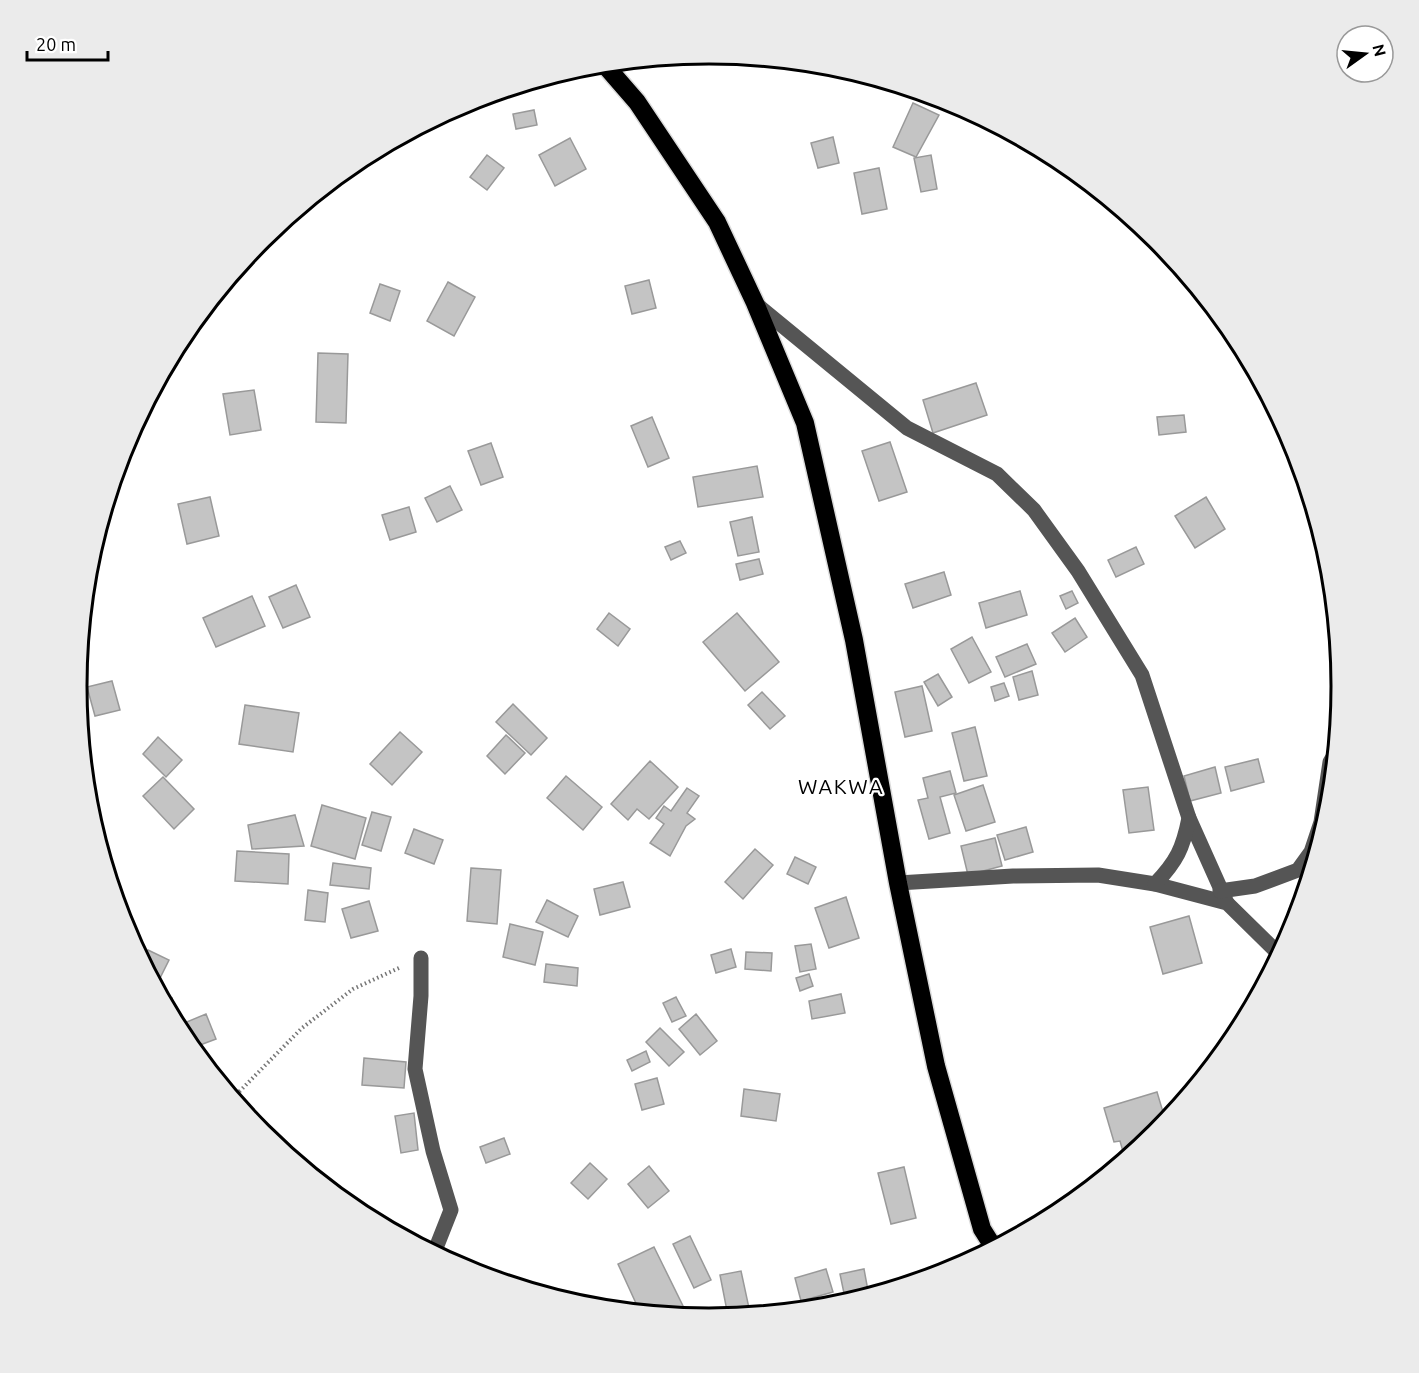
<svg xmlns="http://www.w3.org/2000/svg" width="1419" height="1373" font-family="Ubuntu,sans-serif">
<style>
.building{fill:#c4c4c4;stroke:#999;stroke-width:1.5}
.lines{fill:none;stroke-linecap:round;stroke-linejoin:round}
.highway-casing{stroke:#dbdbdb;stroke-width:21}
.path{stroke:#777;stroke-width:4;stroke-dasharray:1.5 3;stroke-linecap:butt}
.minor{stroke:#555;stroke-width:15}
.highway{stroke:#000;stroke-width:18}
.labels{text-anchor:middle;stroke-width:4.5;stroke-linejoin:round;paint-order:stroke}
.quarter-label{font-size:21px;letter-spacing:1.5px;fill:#000;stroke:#fff}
.rim{fill:none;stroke:#000;stroke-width:3}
</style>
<rect width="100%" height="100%" fill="#fff"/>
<g class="building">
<path d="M 913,103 L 939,115 L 916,157 L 893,147 Z"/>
<path d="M 534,110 L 537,125 L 516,129 L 513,114 Z"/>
<path d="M 833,137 L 839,163 L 818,168 L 811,143 Z"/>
<path d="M 570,138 L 586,169 L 555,186 L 539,155 Z"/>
<path d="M 487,155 L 504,168 L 487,190 L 470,177 Z"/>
<path d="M 931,155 L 937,189 L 921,192 L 914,158 Z"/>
<path d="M 879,168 L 887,209 L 862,214 L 854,173 Z"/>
<path d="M 649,280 L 656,308 L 632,314 L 625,286 Z"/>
<path d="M 448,282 L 475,297 L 454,336 L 427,321 Z"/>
<path d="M 380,284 L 400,291 L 390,321 L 370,313 Z"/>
<path d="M 318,353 L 348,354 L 346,423 L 316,422 Z"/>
<path d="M 976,383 L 987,415 L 933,433 L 923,400 Z"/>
<path d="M 254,390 L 261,430 L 230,435 L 223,394 Z"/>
<path d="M 1184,415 L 1186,432 L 1159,435 L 1157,417 Z"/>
<path d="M 652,417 L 669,458 L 648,467 L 631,426 Z"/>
<path d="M 890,442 L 907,492 L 879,501 L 862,451 Z"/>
<path d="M 491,443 L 503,477 L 481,485 L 468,451 Z"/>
<path d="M 757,466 L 763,497 L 698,507 L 693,477 Z"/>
<path d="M 450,486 L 462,510 L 437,522 L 425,498 Z"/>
<path d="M 210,497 L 219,536 L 187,544 L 178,504 Z"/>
<path d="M 1206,497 L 1225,529 L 1195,548 L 1175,516 Z"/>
<path d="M 409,507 L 416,532 L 390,540 L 382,515 Z"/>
<path d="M 752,517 L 759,552 L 738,556 L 730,522 Z"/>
<path d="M 680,541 L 686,553 L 671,560 L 665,547 Z"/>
<path d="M 1136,547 L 1144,564 L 1116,577 L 1108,560 Z"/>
<path d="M 759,559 L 763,574 L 740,580 L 736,564 Z"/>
<path d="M 944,572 L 951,595 L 913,608 L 905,584 Z"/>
<path d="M 296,585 L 310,617 L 283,628 L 269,597 Z"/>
<path d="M 1020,591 L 1027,615 L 986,628 L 979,603 Z"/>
<path d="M 1072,591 L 1078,603 L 1066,609 L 1060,596 Z"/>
<path d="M 252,596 L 265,626 L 216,647 L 203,618 Z"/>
<path d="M 609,613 L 630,629 L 618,646 L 597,629 Z"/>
<path d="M 737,613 L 779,662 L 745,691 L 703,642 Z"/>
<path d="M 1075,618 L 1087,637 L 1065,652 L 1052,633 Z"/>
<path d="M 972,637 L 991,672 L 969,683 L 951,649 Z"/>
<path d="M 1027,644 L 1036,664 L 1005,677 L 996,657 Z"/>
<path d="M 1032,671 L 1038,695 L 1019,700 L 1013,677 Z"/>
<path d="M 938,674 L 952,697 L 938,706 L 924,682 Z"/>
<path d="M 112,681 L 120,710 L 95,716 L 87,687 Z"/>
<path d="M 1004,683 L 1009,696 L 995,701 L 991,687 Z"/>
<path d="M 922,686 L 932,731 L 905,737 L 895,692 Z"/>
<path d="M 762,692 L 785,716 L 770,729 L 748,705 Z"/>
<path d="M 513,704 L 547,738 L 531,755 L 496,722 Z"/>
<path d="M 245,705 L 299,713 L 293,752 L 239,744 Z"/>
<path d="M 975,727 L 987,776 L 964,781 L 952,733 Z"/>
<path d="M 400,732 L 422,752 L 392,785 L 370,764 Z"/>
<path d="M 506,735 L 525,753 L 505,774 L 487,756 Z"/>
<path d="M 158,737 L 182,760 L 166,777 L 143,754 Z"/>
<path d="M 1258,759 L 1264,782 L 1231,791 L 1225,767 Z"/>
<path d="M 650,761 L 678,787 L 649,819 L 637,809 L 628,820 L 611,804 Z"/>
<path d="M 1215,767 L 1221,793 L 1190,801 L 1184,776 Z"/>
<path d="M 950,771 L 956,793 L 940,797 L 950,833 L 929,839 L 918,800 L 928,798 L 923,778 Z"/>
<path d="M 566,776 L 602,807 L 583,830 L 547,798 Z"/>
<path d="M 163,777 L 194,809 L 174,829 L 143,796 Z"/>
<path d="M 983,785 L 995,822 L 966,831 L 954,795 Z"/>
<path d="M 1148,787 L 1154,830 L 1129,833 L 1123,790 Z"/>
<path d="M 687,788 L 699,796 L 687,813 L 695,819 L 686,826 L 670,856 L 650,843 L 664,824 L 656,818 L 664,806 L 671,811 Z"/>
<path d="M 322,805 L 366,818 L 355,859 L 311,846 Z"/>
<path d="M 372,812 L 391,817 L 381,851 L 362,845 Z"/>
<path d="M 295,815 L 304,846 L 252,849 L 248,825 Z"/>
<path d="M 1026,827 L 1033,852 L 1005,860 L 997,835 Z"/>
<path d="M 414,829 L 443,840 L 434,864 L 405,853 Z"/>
<path d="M 995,838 L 1002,866 L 968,875 L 961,846 Z"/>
<path d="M 755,849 L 773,865 L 743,899 L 725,882 Z"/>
<path d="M 237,851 L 289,854 L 288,884 L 235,881 Z"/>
<path d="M 795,857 L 816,867 L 808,884 L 787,874 Z"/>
<path d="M 333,863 L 371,868 L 369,889 L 330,885 Z"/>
<path d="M 471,868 L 501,870 L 497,924 L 467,921 Z"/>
<path d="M 623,882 L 630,907 L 600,915 L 594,889 Z"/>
<path d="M 308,890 L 328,893 L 325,922 L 305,920 Z"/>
<path d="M 846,897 L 859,938 L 829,948 L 815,908 Z"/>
<path d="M 547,900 L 578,916 L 568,937 L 536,922 Z"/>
<path d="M 369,901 L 378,931 L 351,938 L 342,909 Z"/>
<path d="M 1189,916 L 1202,963 L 1163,974 L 1150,927 Z"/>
<path d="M 510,924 L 543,932 L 535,965 L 503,957 Z"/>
<path d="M 811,944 L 816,969 L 800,972 L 795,946 Z"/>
<path d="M 731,949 L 736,967 L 716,973 L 711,955 Z"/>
<path d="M 148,950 L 169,960 L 156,986 L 143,961 Z"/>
<path d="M 746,952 L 772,953 L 771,971 L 745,969 Z"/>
<path d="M 546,964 L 578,968 L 577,986 L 544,982 Z"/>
<path d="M 809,974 L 813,986 L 800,991 L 796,978 Z"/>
<path d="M 841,994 L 845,1013 L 812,1019 L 809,1001 Z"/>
<path d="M 676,997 L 686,1016 L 672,1022 L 663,1003 Z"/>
<path d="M 172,998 L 178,1024 L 176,1024 L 163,1000 Z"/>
<path d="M 206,1014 L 216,1039 L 192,1048 L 177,1026 Z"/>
<path d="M 696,1014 L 717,1041 L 700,1055 L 679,1029 Z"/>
<path d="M 660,1028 L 684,1052 L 669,1066 L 646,1042 Z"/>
<path d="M 646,1051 L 650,1062 L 632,1071 L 627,1060 Z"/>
<path d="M 364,1058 L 406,1062 L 404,1088 L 362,1085 Z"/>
<path d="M 657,1078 L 664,1104 L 642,1110 L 635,1084 Z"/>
<path d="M 744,1089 L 780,1094 L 776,1121 L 741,1116 Z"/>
<path d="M 1157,1092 L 1166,1122 L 1156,1134 L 1134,1152 L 1124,1155 L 1120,1141 L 1114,1142 L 1104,1108 Z"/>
<path d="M 414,1113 L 418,1150 L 401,1153 L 395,1116 Z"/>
<path d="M 504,1138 L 510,1154 L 486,1163 L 480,1147 Z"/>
<path d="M 590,1163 L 607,1179 L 588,1199 L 571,1183 Z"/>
<path d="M 649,1166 L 669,1191 L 648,1208 L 628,1184 Z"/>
<path d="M 904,1167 L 916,1218 L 891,1224 L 878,1173 Z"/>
<path d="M 690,1236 L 711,1280 L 694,1288 L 673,1244 Z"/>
<path d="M 654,1247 L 684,1308 L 669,1315 L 640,1312 L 618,1264 Z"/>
<path d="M 826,1269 L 833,1292 L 801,1301 L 795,1278 Z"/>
<path d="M 864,1269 L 869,1296 L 846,1303 L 840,1274 Z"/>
<path d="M 741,1271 L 749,1308 L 727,1311 L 720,1275 Z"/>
</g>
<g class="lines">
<defs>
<path id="highway" d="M 604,64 L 637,102 L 717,222 L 755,303 L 805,423 L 854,640 L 898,883 L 936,1066 L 982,1229 L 994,1248"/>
</defs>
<use href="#highway" class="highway-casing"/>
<path class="path" d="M 233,1098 L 302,1028 L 353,989 L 401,967"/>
<g class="minor">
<path d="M 756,304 L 907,428 L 997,474 L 1034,510 L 1078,571 L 1142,675 L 1189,818 L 1227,903"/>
<path d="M 898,883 L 1013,876 L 1098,875 L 1155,884 L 1227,903 L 1280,955"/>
<path d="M 1155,884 C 1177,861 1183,848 1189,818"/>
<path d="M 1220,891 L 1255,886 L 1298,870 L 1311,852 L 1321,822 L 1330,762 L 1335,754"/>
<path d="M 421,958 L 421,996 L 415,1069 L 433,1151 L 451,1210 L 434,1253"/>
</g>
<use href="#highway" class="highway"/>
</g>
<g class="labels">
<g class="quarter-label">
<text x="841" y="794">WAKWA</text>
</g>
</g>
<path d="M0 0H1419V1373H0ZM87 686a622 622 0 1 1 1244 0a622 622 0 1 1-1244 0Z" fill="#ebebeb" fill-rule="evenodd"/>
<path class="rim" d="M87 686a622 622 0 1 1 1244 0a622 622 0 1 1-1244 0Z"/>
<g transform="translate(1365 54) rotate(75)"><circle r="28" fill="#ffffff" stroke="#999999" stroke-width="1.5"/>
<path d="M0-4.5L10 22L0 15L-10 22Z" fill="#000000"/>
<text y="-9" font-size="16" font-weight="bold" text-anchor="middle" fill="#000000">N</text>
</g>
<path d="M27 51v9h81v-9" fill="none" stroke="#000000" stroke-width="3"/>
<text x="36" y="51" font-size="18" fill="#000000" stroke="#ffffff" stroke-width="4.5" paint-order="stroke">20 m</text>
</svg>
